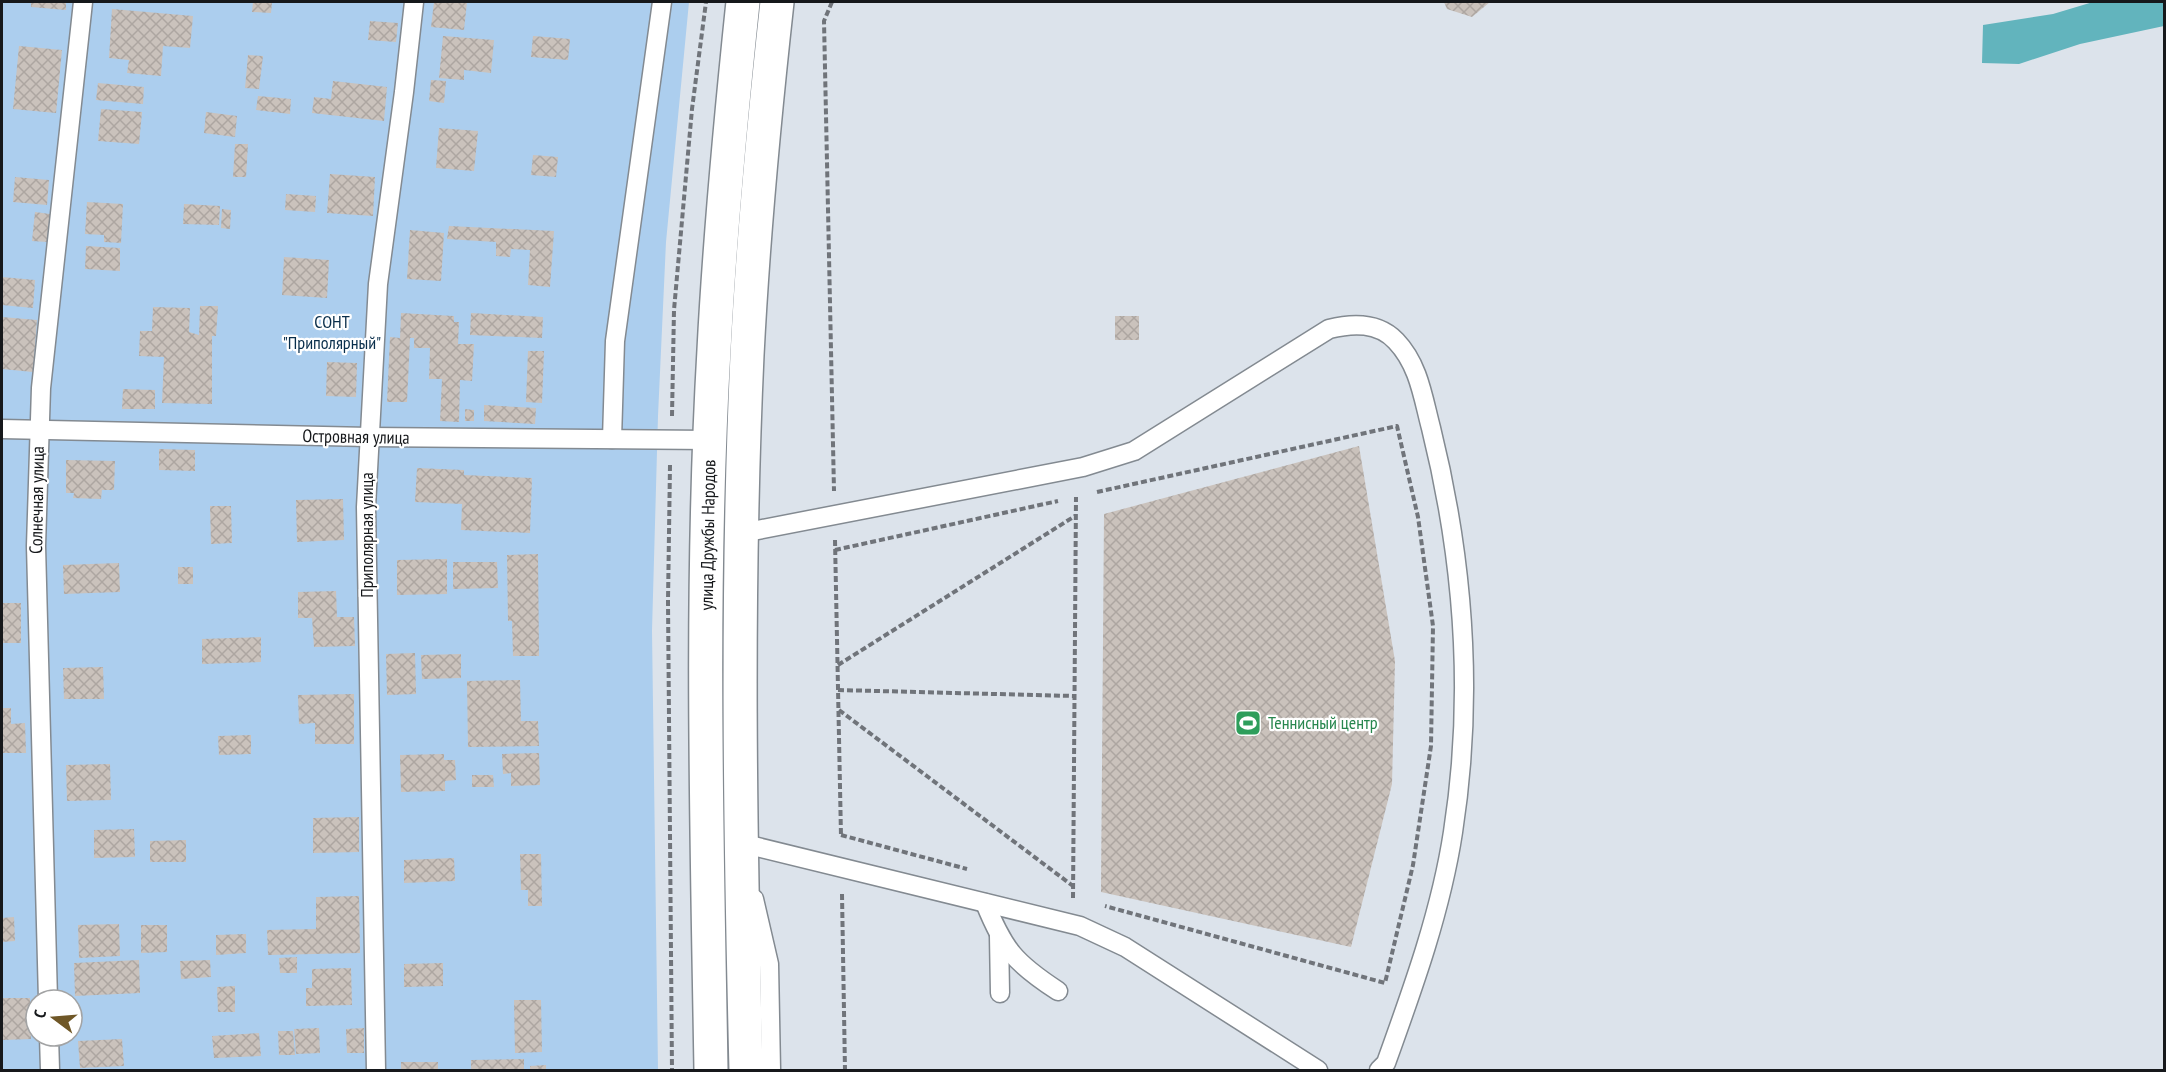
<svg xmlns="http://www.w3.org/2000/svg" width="2166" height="1072" font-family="'PT Sans Narrow',sans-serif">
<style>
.garden{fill:#acceee;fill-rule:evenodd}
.water{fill:#62b4bd}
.building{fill:url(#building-cross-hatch)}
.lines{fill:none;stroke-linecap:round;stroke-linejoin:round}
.lane-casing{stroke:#838a91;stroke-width:21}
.secondary-casing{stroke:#838a91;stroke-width:36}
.path{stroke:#70747a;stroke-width:4;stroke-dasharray:6 3;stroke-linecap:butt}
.lane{stroke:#fff;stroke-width:18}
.secondary{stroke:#fff;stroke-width:33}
.labels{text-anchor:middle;stroke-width:4.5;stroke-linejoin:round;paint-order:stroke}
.park-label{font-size:18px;fill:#092e4b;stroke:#fff}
.street-label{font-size:18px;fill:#16181b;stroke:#fff}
.leisure-label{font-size:18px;fill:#27864d;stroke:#fff;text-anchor:start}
</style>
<defs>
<pattern id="building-cross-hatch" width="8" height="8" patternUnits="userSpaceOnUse" patternTransform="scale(1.5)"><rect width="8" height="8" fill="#cac2bc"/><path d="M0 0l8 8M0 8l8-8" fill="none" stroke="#ada6a1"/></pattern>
</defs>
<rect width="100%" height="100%" fill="#dce3eb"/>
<path class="garden" d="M 2,2 L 689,2 L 666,242 L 658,416 L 652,631 L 658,1070 L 2,1070 ZM 36,1000 L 72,1000 L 72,1036 L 36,1036 Z"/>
<path class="water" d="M 2093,2 L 2164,2 L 2164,26 L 2080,44 L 2019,64 L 1982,63 L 1983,25 L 2053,14 Z"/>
<g class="building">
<path d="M 31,2 L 66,2 L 66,10 L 31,7 Z"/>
<path d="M 253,2 L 272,2 L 271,13 L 252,12 Z"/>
<path d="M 434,2 L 467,2 L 464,30 L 431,27 Z"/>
<path d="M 1444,2 L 1490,2 L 1472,17 L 1447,9 Z"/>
<path d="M 112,9 L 193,16 L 190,48 L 163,46 L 161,76 L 127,73 L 129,60 L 109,58 Z"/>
<path d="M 370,21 L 398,23 L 396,42 L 368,40 Z"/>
<path d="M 443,36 L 494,40 L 491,73 L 464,70 L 464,80 L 439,78 Z"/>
<path d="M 533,36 L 570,39 L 568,60 L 531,57 Z"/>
<path d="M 19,46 L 62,50 L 56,113 L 13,109 Z"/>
<path d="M 248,55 L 263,56 L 259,89 L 245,88 Z"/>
<path d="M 431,80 L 446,81 L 444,103 L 429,101 Z"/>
<path d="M 333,81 L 387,87 L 384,121 L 312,113 L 314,97 L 331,99 Z"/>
<path d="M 98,83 L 144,87 L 143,104 L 96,100 Z"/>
<path d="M 258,96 L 291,99 L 290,114 L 256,110 Z"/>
<path d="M 101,109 L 142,112 L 139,144 L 98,141 Z"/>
<path d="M 206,112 L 237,116 L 235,137 L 204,133 Z"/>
<path d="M 439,128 L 478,131 L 474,171 L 436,168 Z"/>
<path d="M 235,144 L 248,144 L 246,177 L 233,177 Z"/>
<path d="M 533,155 L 558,157 L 556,177 L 531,175 Z"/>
<path d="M 330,174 L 375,177 L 373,216 L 327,213 Z"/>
<path d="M 15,177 L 49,180 L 47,205 L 13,202 Z"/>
<path d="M 286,194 L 316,196 L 315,212 L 285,210 Z"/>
<path d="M 87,202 L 123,204 L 121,243 L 104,242 L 104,235 L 85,234 Z"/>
<path d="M 184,204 L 220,206 L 219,225 L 183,224 Z"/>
<path d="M 222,209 L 231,210 L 230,229 L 221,228 Z"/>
<path d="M 35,212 L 50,214 L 47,242 L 32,241 Z"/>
<path d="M 449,226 L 554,231 L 550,287 L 528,285 L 530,250 L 511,249 L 510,257 L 496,256 L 496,242 L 447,239 Z"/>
<path d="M 410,230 L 444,233 L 441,281 L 407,279 Z"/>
<path d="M 86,246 L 120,248 L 120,271 L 85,269 Z"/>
<path d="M 284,257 L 329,260 L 327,298 L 282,295 Z"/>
<path d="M 2,277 L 35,280 L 33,308 L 2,305 Z"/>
<path d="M 200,306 L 218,306 L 216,336 L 212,336 L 212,404 L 162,403 L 164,357 L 139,356 L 140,331 L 152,331 L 153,307 L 190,308 L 189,332 L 199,335 Z"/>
<path d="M 401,313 L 454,316 L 454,322 L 459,322 L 458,344 L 474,344 L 472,381 L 460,380 L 459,422 L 440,421 L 442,379 L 429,379 L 430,348 L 414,348 L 414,338 L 410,338 L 407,402 L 387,402 L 390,337 L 400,338 Z"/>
<path d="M 471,313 L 543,317 L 542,338 L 470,335 Z"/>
<rect x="1115" y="316" width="24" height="24"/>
<path d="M 2,317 L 37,320 L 33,372 L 2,369 Z"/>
<path d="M 528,351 L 544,351 L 542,403 L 526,402 Z"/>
<path d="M 327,362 L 357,363 L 356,397 L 326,396 Z"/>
<path d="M 123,389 L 155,390 L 155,409 L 122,409 Z"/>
<path d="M 484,405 L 536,408 L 535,424 L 484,421 Z"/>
<path d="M 465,409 L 474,410 L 474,421 L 465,421 Z"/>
<path d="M 1359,446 L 1395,661 L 1392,784 L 1351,947 L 1101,892 L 1104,514 Z"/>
<path d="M 159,449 L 195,450 L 195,471 L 159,470 Z"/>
<path d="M 66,460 L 115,461 L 114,490 L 102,490 L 101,499 L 73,498 L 74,493 L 66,493 Z"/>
<path d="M 417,468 L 464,470 L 464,475 L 532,478 L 530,533 L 461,530 L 462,504 L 415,502 Z"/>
<path d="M 343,499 L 344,540 L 297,542 L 296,500 Z"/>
<path d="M 210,506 L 231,506 L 232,543 L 211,544 Z"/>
<path d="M 538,554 L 539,656 L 513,656 L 512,621 L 508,621 L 507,555 Z"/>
<path d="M 447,559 L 447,594 L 397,595 L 397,560 Z"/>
<path d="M 453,562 L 497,562 L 498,588 L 453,589 Z"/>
<path d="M 119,563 L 120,592 L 64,594 L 63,565 Z"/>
<rect x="178" y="567" width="15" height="17"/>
<path d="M 336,591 L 337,617 L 354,617 L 355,646 L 314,647 L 312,618 L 298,618 L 298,592 Z"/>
<rect x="2" y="603" width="19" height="40"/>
<path d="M 261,637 L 261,662 L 202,664 L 202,639 Z"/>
<path d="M 415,653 L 416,694 L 387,695 L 386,654 Z"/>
<path d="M 461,654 L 461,678 L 422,679 L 421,655 Z"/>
<path d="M 103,667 L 104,699 L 64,699 L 63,668 Z"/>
<path d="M 520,680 L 521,721 L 538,721 L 539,746 L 468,747 L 467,681 Z"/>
<path d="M 354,694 L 354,744 L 315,744 L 315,723 L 299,724 L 298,695 Z"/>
<path d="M 2,708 L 11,708 L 11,724 L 25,723 L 26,753 L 2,753 Z"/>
<path d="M 251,735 L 251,754 L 219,755 L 218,736 Z"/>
<path d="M 539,753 L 540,785 L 511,786 L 511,773 L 503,774 L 502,754 Z"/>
<path d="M 444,754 L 444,760 L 455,760 L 456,780 L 445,781 L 445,791 L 401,792 L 400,755 Z"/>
<path d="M 110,764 L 111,800 L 67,801 L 66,765 Z"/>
<path d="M 472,775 L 493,775 L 494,787 L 472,787 Z"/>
<path d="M 359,817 L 359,852 L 313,853 L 313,818 Z"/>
<path d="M 134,829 L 135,857 L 94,858 L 94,830 Z"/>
<path d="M 186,840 L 186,862 L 150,862 L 150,841 Z"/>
<path d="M 520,854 L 541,854 L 542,906 L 528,906 L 528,890 L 521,890 Z"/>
<path d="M 454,858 L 455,881 L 404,883 L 404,860 Z"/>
<path d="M 359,896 L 360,953 L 268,955 L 267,930 L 316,929 L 316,897 Z"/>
<path d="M 14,917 L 15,941 L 2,942 L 2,918 Z"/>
<path d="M 119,924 L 120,956 L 79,958 L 78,925 Z"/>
<path d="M 141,925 L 167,925 L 167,952 L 141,953 Z"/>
<path d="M 246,934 L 246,953 L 216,955 L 216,935 Z"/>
<path d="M 297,957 L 297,973 L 280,973 L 279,958 Z"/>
<path d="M 139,960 L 140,993 L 75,996 L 74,963 Z"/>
<path d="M 210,960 L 211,977 L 181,979 L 180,961 Z"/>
<path d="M 443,963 L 443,986 L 404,987 L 404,964 Z"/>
<path d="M 351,968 L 352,1005 L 306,1006 L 306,988 L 312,988 L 312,969 Z"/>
<path d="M 235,986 L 235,1012 L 218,1012 L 217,987 Z"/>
<path d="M 2,998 L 30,998 L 31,1039 L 2,1040 Z"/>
<path d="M 514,1000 L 541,1000 L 542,1052 L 515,1053 Z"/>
<path d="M 319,1028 L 320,1053 L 296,1054 L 294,1029 Z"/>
<path d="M 364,1028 L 364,1053 L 347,1053 L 346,1029 Z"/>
<path d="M 278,1031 L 293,1031 L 295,1055 L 279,1055 Z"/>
<path d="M 259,1033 L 261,1056 L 214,1058 L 212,1036 Z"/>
<path d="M 122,1039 L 124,1066 L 80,1068 L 78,1041 Z"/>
<path d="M 524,1059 L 524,1070 L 471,1070 L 471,1060 Z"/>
<rect x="401" y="1062" width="37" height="8"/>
<path d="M 546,1065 L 546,1070 L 530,1070 L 530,1066 Z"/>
</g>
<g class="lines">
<defs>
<g id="lane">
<path d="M 2,429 L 369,437 L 710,440"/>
<path d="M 612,439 L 615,341 L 662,2"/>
<path d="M 742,533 L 1083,467 L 1134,451 L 1329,329 C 1353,323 1378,322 1396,341 C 1419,365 1423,398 1431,428 C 1464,561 1474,697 1453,832 C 1441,911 1413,988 1386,1063 L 1379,1070"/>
<path d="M 742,848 L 741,843 L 1080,926 L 1125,947 L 1318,1070"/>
<path d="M 754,899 L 769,964 L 771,1070"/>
<path d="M 985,903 C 1004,950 1015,963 1058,991"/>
<path d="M 999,936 L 1000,993"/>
<path d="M 48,1000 L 36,546 L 41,388 L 83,2"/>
<path d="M 49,1036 L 50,1070"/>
<path d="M 376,1070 L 366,507 L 378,284 L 404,92 L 414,2"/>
</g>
<g id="secondary">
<path d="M 711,1070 C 707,830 700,590 714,350 C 720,233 731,117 743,2"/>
<path d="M 746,1070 C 740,832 736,593 747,355 C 753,237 764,119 777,2"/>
</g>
</defs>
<use href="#lane" class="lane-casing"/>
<use href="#secondary" class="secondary-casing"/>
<g class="path">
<path d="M 832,2 L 824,21 L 834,491"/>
<path d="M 672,416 L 674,310 L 692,109 L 706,2"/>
<path d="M 670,465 L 668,601 L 672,1070"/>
<path d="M 1097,492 L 1397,426 L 1418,517 L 1433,626 L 1431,746 L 1413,865 L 1385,983 L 1105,906"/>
<path d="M 835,540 L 841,836"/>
<path d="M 835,550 L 1058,501"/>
<path d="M 838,665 L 1075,516"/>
<path d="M 838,690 L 1074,696"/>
<path d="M 839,710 L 1073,886"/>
<path d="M 841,835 L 967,869"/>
<path d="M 842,894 L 845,1070"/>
<path d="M 1073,898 L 1076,497"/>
</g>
<use href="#lane" class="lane"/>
<use href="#secondary" class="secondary"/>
</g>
<defs>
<symbol id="stadium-square" viewBox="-11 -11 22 22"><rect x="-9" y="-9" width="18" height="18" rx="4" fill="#2e9e5b" stroke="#fff"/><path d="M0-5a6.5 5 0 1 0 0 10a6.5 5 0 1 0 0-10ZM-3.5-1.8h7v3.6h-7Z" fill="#fff"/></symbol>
</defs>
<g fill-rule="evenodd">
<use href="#stadium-square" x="1233" y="708" width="30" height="30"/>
</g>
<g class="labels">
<g class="park-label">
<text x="332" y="328">СОНТ<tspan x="332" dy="21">"Приполярный"</tspan></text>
</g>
<g class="street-label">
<text transform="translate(356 437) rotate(1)" y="6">Островная улица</text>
<text transform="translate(37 500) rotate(-89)" y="6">Солнечная улица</text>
<text transform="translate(367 535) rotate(-90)" y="6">Приполярная улица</text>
<text transform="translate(708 535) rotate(-89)" y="6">улица Дружбы Народов</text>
</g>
<g class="leisure-label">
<text x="1268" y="729">Теннисный центр</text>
</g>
</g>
<rect width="2166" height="1072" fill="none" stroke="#16181b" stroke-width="6"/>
<g transform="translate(54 1018) rotate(286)"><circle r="28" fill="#ffffff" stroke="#a2a3a4" stroke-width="1.5"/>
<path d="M0-4.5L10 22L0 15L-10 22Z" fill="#6f5727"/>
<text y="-9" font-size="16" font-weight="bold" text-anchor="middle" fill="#16181b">С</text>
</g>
</svg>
